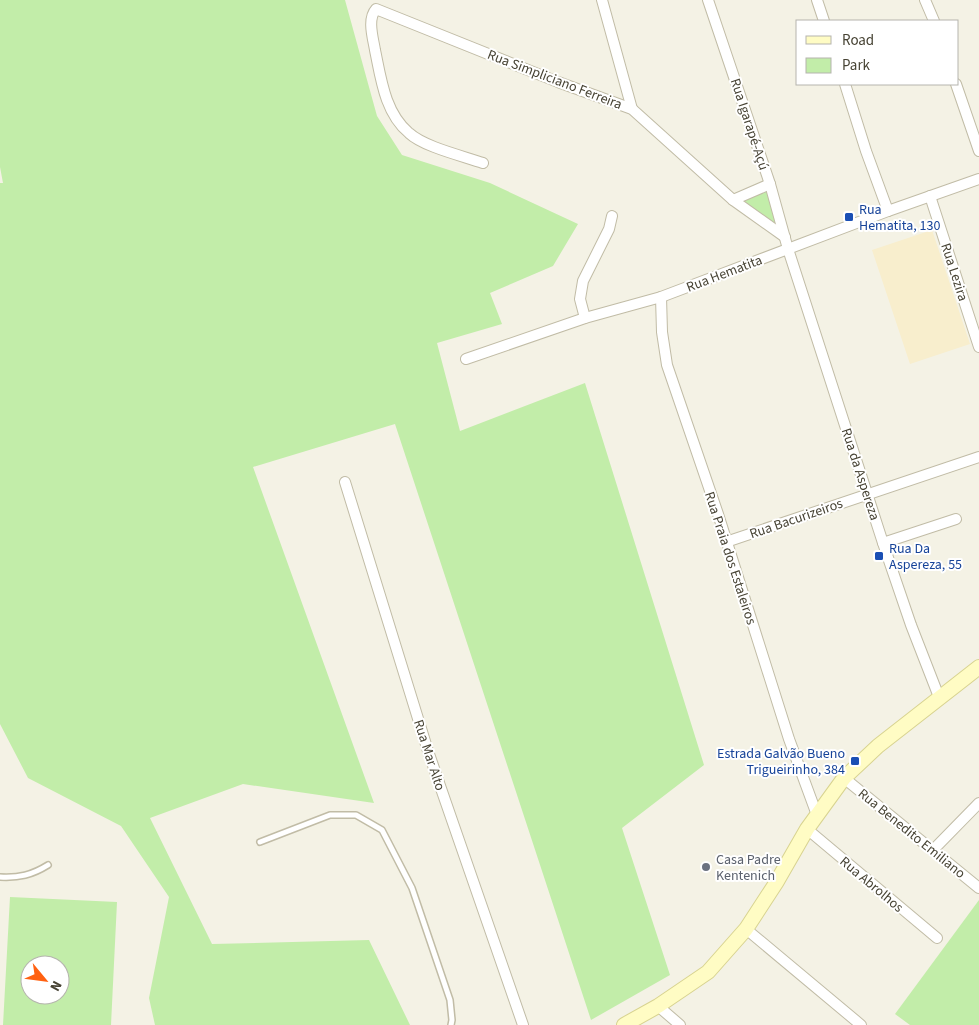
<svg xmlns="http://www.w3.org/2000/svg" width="979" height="1025" font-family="'Source Sans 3',sans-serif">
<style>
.commercial{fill:#f8eecd}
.green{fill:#c2eda9;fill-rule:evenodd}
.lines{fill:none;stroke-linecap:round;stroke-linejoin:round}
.lane-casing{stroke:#c1bca6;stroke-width:8}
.street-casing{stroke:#c1bca6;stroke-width:12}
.secondary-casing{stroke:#d8d390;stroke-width:16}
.lane{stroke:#fff;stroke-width:5}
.street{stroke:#fff;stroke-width:10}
.secondary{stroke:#fffcc4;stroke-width:14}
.transit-dot{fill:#1a4fb4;stroke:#fff;stroke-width:2}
.worship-dot{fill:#6b7280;stroke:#fff;stroke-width:2}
.labels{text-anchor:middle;stroke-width:4;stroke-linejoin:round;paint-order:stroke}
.street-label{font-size:14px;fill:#474334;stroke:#fff}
.transit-label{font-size:14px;fill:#164399;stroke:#fff;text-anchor:start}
.worship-label{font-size:14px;fill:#5b616d;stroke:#fff;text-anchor:start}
</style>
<rect width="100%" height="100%" fill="#f4f2e5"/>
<path class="commercial" d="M 932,230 L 970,344 L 910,364 L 872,250 Z"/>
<g class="green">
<path d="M 0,0 L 345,0 L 377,116 L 402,155 L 490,183 L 578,224 L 553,266 L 490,293 L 502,324 L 437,343 L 460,431 L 585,383 L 704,765 L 622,828 L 670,975 L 591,1020 L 395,424 L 253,467 L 374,803 L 243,784 L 150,818 L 212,944 L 369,940 L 410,1025 L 155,1025 L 149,998 L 169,897 L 121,826 L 28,778 L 0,724 L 0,183 L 3,183 L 0,167 Z"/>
<path d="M 770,184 L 785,237 L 733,200 Z"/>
<path d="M 10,897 L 117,902 L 111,1025 L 3,1025 ZM 30,965 L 60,965 L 60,995 L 30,995 Z"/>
<path d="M 979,900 L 979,1025 L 910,1025 L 895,1014 Z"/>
</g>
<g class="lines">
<defs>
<g id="lane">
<path d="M 260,842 L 330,815 L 356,815 L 382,830 L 412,888 L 450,1000 L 452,1020 L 451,1025"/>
<path d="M 0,877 C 19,878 32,875 48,865"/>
</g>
<g id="street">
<path d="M 602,0 L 632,109"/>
<path d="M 708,0 L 770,184 L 788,249 L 883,543 L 911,625 L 939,697"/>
<path d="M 817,0 L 824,21"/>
<path d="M 925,0 L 934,21"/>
<path d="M 845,84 L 866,151 L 888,211"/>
<path d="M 956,84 L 979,151"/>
<path d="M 483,163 C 463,156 424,147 409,133 C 385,113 381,79 375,50 C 373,38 367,19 376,9 L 558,82 L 632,109 L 733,200 L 785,237"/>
<path d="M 930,196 L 979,347"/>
<path d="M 733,200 L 770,184"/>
<path d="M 661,297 L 662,332 L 667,365 L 718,514 L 789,739 L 817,815"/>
<path d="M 585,318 L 580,299 L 583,281 L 609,229 L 612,216"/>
<path d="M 466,359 L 585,318 L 661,297 L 888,211 L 979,179"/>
<path d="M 345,482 L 428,751 L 523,1025"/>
<path d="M 726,542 L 979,457"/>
<path d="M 883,543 L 956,519"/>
<path d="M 844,778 L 979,888"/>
<path d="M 807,829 L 937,938"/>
<path d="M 933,850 L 979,803"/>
<path d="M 746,929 L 861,1025"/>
<path d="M 658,1006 L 680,1025"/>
</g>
<path id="secondary" d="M 624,1025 L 658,1006 L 708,972 L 746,929 L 776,883 L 807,829 L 844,778 L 878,746 L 979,667"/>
</defs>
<use href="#lane" class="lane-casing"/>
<use href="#street" class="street-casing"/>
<use href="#secondary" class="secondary-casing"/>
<use href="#lane" class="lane"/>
<use href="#street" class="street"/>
<use href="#secondary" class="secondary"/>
</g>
<g class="transit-dot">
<rect x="844" y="212" width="10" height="10" rx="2.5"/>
<rect x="874" y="551" width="10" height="10" rx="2.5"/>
<rect x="850" y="756" width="10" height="10" rx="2.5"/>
</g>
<circle class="worship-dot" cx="706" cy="867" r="5"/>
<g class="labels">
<g class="street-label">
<text transform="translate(555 79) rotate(21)" y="5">Rua Simpliciano Ferreira</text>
<text transform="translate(750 124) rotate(72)" y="5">Rua Igarapé-Açú</text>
<text transform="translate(955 272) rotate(72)" y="5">Rua Lezira</text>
<text transform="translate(724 273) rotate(-21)" y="5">Rua Hematita</text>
<text transform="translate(861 474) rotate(72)" y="5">Rua da Aspereza</text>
<text transform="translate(796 518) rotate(-19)" y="5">Rua Bacurizeiros</text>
<text transform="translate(731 558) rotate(72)" y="5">Rua Praia dos Estaleiros</text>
<text transform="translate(430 755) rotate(72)" y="5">Rua Mar Alto</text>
<text transform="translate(912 833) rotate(39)" y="5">Rua Benedito Emiliano</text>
<text transform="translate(872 884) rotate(40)" y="5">Rua Abrolhos</text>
</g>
<g class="transit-label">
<text x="859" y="214">Rua<tspan x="859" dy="16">Hematita, 130</tspan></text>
<text x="889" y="553">Rua Da<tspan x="889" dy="16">Aspereza, 55</tspan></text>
<text x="845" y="758" text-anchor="end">Estrada Galvão Bueno<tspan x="845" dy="16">Trigueirinho, 384</tspan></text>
</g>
<g class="worship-label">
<text x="716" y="864">Casa Padre<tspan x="716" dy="16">Kentenich</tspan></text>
</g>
</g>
<rect x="796" y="20" width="162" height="65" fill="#ffffff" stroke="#b5b4ae"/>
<rect x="806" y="36" width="25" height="8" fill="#fffcc4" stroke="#b5b4ae"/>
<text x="842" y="45" font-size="15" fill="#474334">Road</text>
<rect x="806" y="58" width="25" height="15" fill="#c2eda9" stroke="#b5b4ae"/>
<text x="842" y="70" font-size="15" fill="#474334">Park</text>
<g transform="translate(45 980) rotate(119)"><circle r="24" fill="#ffffff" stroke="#b5b4ae"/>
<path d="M0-4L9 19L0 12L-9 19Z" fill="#ff6111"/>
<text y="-8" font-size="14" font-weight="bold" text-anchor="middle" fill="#474334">N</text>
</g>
</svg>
